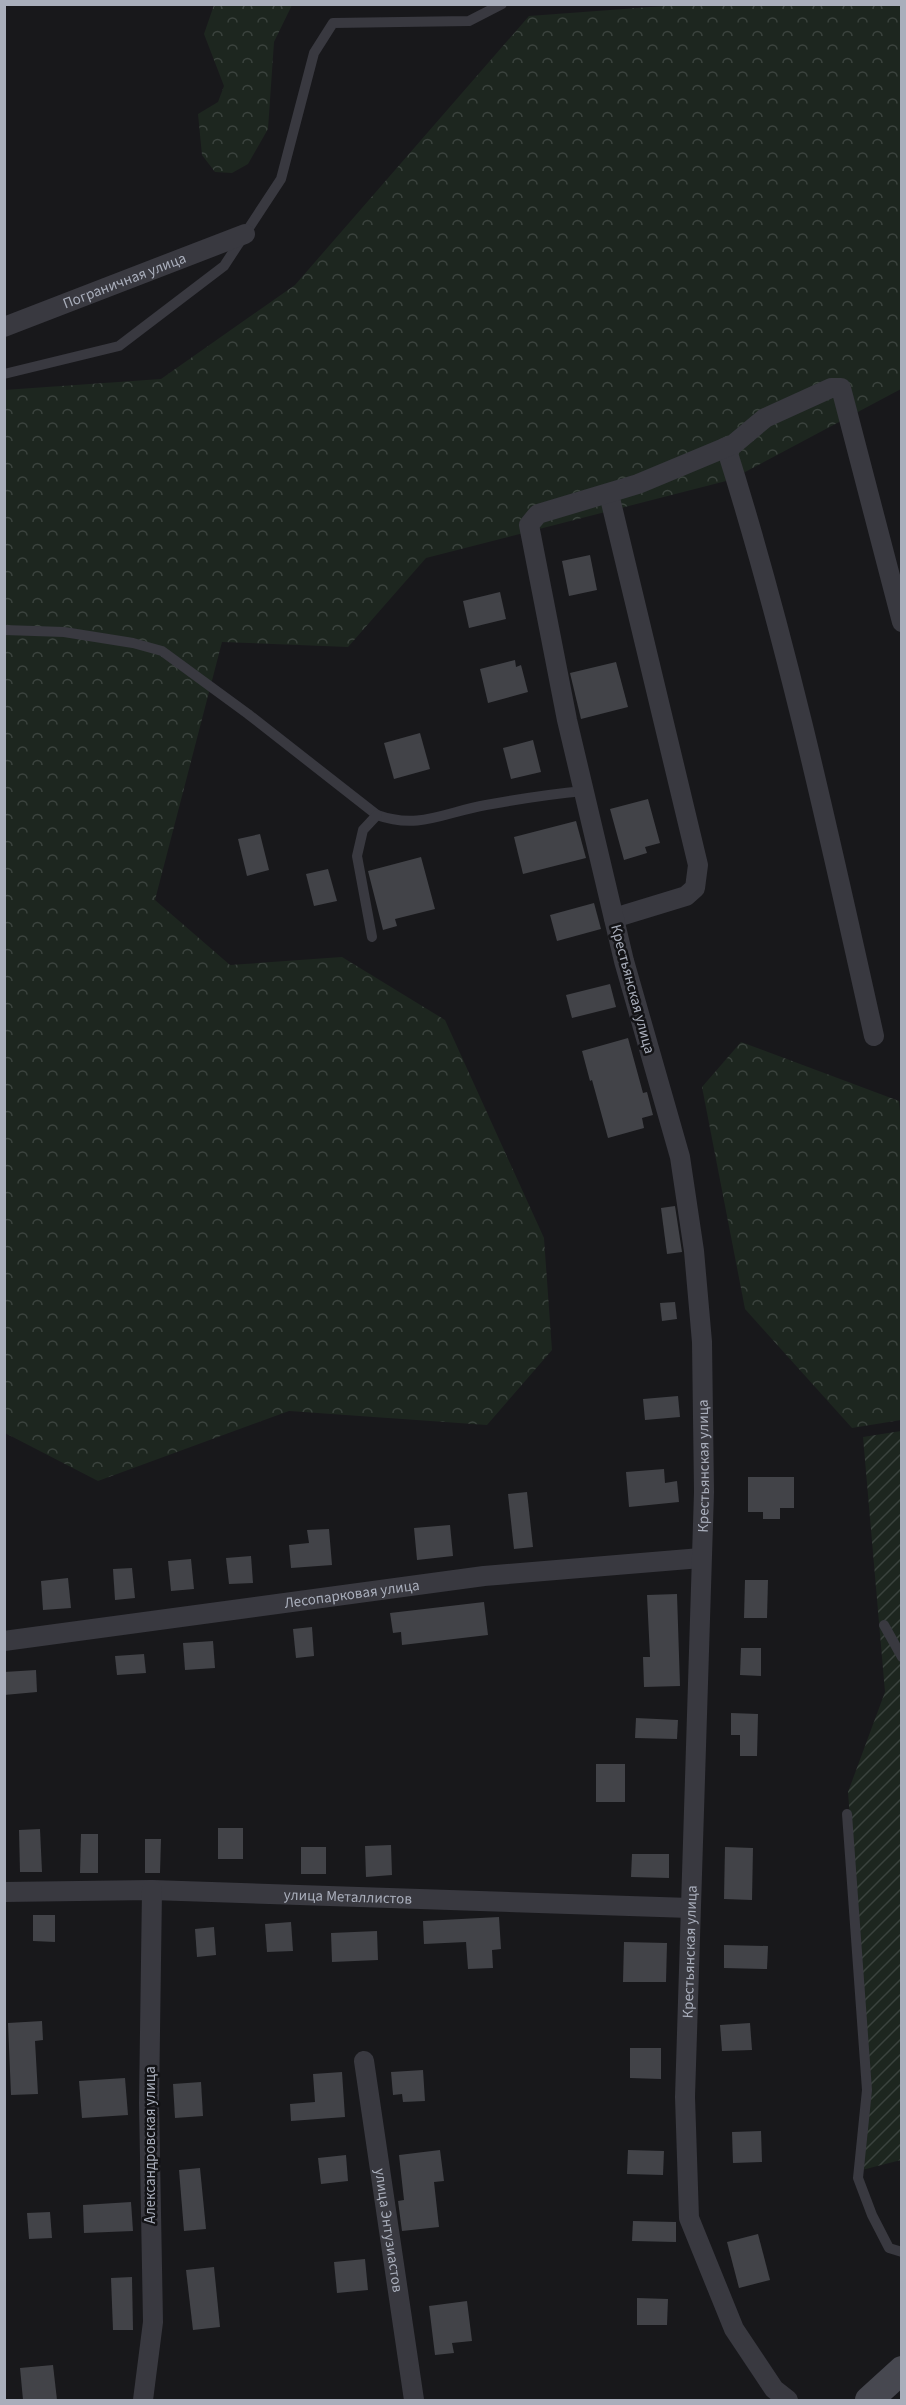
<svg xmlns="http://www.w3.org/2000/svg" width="906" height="2405" font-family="'Source Sans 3',sans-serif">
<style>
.forest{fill:url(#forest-crowns)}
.garden{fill:url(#garden-furrows)}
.building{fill:#424348}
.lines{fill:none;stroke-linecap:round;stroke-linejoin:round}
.service{stroke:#393940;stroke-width:10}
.minor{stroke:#393940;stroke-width:20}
.secondary{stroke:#474850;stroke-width:28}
.labels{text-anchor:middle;stroke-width:5;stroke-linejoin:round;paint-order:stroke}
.street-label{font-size:15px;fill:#a9aebb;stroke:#131316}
</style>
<defs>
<pattern id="forest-crowns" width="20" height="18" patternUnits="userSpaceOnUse" patternTransform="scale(1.5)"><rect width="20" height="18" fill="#1d261f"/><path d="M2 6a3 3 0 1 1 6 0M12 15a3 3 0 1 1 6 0" fill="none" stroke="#3b433e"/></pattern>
<pattern id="garden-furrows" width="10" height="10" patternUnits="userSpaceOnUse" patternTransform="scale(1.5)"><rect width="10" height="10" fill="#1d261f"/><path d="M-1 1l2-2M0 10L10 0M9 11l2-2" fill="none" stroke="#3b433e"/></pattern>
</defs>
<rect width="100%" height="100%" fill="#18181b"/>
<g class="forest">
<path d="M 691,4 L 901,5 L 901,389 L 730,480 L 426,558 L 348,647 L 222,642 L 155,900 L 230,965 L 342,957 L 445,1020 L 544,1238 L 552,1350 L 487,1425 L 289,1411 L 98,1481 L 5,1433 L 4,390 L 161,379 L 295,285 L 529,16 Z"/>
<path d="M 214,5 L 292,5 L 274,42 L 268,129 L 248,164 L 232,173 L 215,172 L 202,155 L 198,114 L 218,102 L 224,86 L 204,34 Z"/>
<path d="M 741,1042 L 899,1101 L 902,1133 L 901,1420 L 852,1428 L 745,1309 L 702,1087 Z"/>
</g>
<path class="garden" d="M 901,1431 L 901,2160 L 862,2170 L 871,2092 L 848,1792 L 885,1692 L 863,1437 Z"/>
<g class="building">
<path d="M 590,555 L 597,590 L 569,596 L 562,561 Z"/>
<path d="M 500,592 L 506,619 L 469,628 L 463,601 Z"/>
<path d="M 515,660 L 516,667 L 521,665 L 528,692 L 488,703 L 480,669 Z"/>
<path d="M 616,662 L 628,707 L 581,719 L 570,673 Z"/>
<path d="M 420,733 L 430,769 L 394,779 L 384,743 Z"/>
<path d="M 533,740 L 541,772 L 511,779 L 503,748 Z"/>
<path d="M 648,799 L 660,843 L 645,847 L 647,853 L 624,860 L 610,809 Z"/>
<path d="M 576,821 L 586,858 L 523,874 L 514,837 Z"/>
<path d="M 260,834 L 269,870 L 247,876 L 238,839 Z"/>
<path d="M 421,857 L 435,909 L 395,919 L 397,926 L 383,930 L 368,871 Z"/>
<path d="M 328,869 L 337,901 L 314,906 L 306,874 Z"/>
<path d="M 594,903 L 601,929 L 557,941 L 550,915 Z"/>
<path d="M 610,984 L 616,1007 L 572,1018 L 566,995 Z"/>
<path d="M 628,1038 L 643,1093 L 647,1092 L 653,1115 L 642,1118 L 644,1128 L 608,1138 L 592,1080 L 590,1081 L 582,1051 Z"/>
<path d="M 675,1206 L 682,1252 L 667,1254 L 661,1208 Z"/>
<path d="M 675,1302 L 677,1319 L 662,1321 L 660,1303 Z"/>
<path d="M 678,1396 L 680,1417 L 645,1420 L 643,1399 Z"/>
<path d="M 664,1469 L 665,1483 L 677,1481 L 679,1502 L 629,1507 L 626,1472 Z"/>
<path d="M 748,1477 L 794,1477 L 794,1508 L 780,1508 L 780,1519 L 763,1519 L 763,1512 L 748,1512 Z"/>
<path d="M 527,1492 L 533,1547 L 514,1549 L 508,1494 Z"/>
<path d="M 450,1525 L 453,1556 L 417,1560 L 414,1528 Z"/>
<path d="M 329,1529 L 332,1565 L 291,1568 L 289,1545 L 309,1543 L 307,1530 Z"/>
<path d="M 251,1556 L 253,1583 L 229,1584 L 226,1558 Z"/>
<path d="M 191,1559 L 194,1589 L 171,1591 L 168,1561 Z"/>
<path d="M 132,1568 L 135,1598 L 115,1600 L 113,1569 Z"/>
<path d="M 68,1578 L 71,1608 L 43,1610 L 41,1581 Z"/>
<path d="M 745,1580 L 768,1580 L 767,1618 L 744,1618 Z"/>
<path d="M 677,1594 L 680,1686 L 644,1687 L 643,1657 L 650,1657 L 647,1595 Z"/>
<path d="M 484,1602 L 488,1635 L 402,1645 L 401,1632 L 393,1633 L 390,1613 Z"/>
<path d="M 312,1627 L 314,1656 L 296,1658 L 293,1629 Z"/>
<path d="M 213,1641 L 215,1668 L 185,1670 L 183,1643 Z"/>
<path d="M 741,1648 L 761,1648 L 761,1676 L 740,1675 Z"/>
<path d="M 144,1654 L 146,1673 L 117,1675 L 115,1656 Z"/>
<path d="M 36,1670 L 37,1692 L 4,1695 L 4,1672 Z"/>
<path d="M 731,1713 L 758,1714 L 757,1756 L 740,1756 L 740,1735 L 731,1735 Z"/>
<path d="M 636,1718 L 678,1720 L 677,1739 L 635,1738 Z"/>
<rect x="596" y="1764" width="29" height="38"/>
<rect x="218" y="1828" width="25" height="31"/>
<path d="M 40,1829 L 42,1872 L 20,1872 L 19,1830 Z"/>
<path d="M 81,1834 L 98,1834 L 98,1873 L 80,1873 Z"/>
<path d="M 145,1839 L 161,1839 L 160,1873 L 145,1873 Z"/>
<path d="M 391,1845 L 392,1875 L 366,1877 L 365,1846 Z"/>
<rect x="301" y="1847" width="25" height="27"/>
<path d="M 725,1847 L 753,1848 L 752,1900 L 724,1899 Z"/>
<path d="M 632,1854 L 669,1854 L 669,1878 L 631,1877 Z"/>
<path d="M 33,1915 L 55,1915 L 55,1942 L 33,1941 Z"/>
<path d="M 499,1917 L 501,1949 L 492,1950 L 493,1968 L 468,1969 L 466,1942 L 424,1944 L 423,1921 Z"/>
<path d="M 291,1922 L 293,1951 L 267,1952 L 265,1924 Z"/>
<path d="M 214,1927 L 216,1955 L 197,1957 L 195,1929 Z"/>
<path d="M 377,1931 L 378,1960 L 332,1962 L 331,1933 Z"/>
<path d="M 624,1942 L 667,1943 L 666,1982 L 623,1982 Z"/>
<path d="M 724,1945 L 768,1946 L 767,1969 L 724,1968 Z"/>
<path d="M 42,2021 L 43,2040 L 35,2041 L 38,2094 L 11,2095 L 8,2023 Z"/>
<path d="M 750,2023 L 752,2050 L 722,2051 L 720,2025 Z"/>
<path d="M 630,2048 L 661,2048 L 661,2079 L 630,2078 Z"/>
<path d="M 423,2070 L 425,2101 L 403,2102 L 402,2094 L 393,2095 L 391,2072 Z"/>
<path d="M 342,2072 L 345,2117 L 291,2121 L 290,2104 L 315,2102 L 313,2074 Z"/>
<path d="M 125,2078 L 128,2115 L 82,2118 L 79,2081 Z"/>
<path d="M 201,2082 L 203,2116 L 175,2118 L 173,2084 Z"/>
<path d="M 761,2131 L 762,2162 L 733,2163 L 732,2132 Z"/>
<path d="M 440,2150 L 444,2181 L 434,2182 L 439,2227 L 402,2231 L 398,2201 L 404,2200 L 399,2155 Z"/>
<path d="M 628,2150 L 664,2151 L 663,2175 L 627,2174 Z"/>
<path d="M 346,2155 L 348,2181 L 321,2184 L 318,2158 Z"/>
<path d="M 200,2168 L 206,2229 L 184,2231 L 179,2170 Z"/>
<path d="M 131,2202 L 133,2231 L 84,2233 L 83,2205 Z"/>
<path d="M 50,2212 L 52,2238 L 29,2239 L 27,2213 Z"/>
<path d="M 633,2221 L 676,2222 L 676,2242 L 632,2241 Z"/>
<path d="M 758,2234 L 770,2280 L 739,2288 L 727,2242 Z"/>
<path d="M 365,2259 L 368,2290 L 337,2293 L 334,2262 Z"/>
<path d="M 214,2267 L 220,2327 L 193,2330 L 186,2270 Z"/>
<path d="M 132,2277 L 133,2330 L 113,2330 L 111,2278 Z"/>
<path d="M 637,2298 L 668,2299 L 667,2325 L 637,2325 Z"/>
<path d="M 467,2301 L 472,2341 L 452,2343 L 454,2353 L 435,2355 L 429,2306 Z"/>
<path d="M 53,2365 L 57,2400 L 23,2400 L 20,2368 Z"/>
</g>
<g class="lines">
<g class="service">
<path d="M 4,374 L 119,346 L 224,266 L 281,179 L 314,53 L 333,23 L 469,21 L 502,4"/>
<path d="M 4,630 L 64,632 L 133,643 L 162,651 L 248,714 L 377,815 C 419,830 445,812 486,805 C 519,799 551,794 584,791"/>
<path d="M 372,937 L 357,856 L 363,830 L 377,815"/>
<path d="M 884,1625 L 902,1657"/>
<path d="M 847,1814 L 867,2090 L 858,2178 L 872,2215 L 889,2248 L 902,2252"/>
</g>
<g class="minor">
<path id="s1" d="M 4,327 L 245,234"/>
<path d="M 726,447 C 787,640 830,839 874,1036"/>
<path d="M 609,494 L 698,865 L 695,888 L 686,896 L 614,918"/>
<path id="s2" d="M 4,1641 L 484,1576 L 701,1558"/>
<path id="s3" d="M 4,1892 L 152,1890 L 690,1908"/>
<path id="s4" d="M 364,2061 L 414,2400"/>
<path d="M 143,2400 L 153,2322 L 149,2103 L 152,1890"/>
<path id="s5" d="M 788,2400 L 774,2389 L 734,2329 L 689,2218 L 685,2097 L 704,1492 L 702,1342 L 694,1251 L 680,1157 L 624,961 L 567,720 L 529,525 L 538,514 L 638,484 L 734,444 L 765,418 L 831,388 L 841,388 L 902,622"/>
</g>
<path class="secondary" d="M 869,2400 L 902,2370"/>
</g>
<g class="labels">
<g class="street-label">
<text dy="5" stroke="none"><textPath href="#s1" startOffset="129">Пограничная улица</textPath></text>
<text transform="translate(633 989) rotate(75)" y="5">Крестьянская улица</text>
<text dy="5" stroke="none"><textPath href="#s5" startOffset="962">Крестьянская улица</textPath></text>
<text dy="5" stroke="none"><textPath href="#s2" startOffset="351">Лесопарковая улица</textPath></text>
<text dy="5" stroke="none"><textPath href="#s3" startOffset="344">улица Металлистов</textPath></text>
<text dy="5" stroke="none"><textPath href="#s5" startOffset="476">Крестьянская улица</textPath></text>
<text transform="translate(150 2145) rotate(-90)" y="5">Александровская улица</text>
<text dy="5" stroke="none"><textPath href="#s4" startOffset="171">улица Энтузиастов</textPath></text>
</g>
</g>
<rect width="906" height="2405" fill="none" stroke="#a9aebb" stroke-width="12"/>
</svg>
